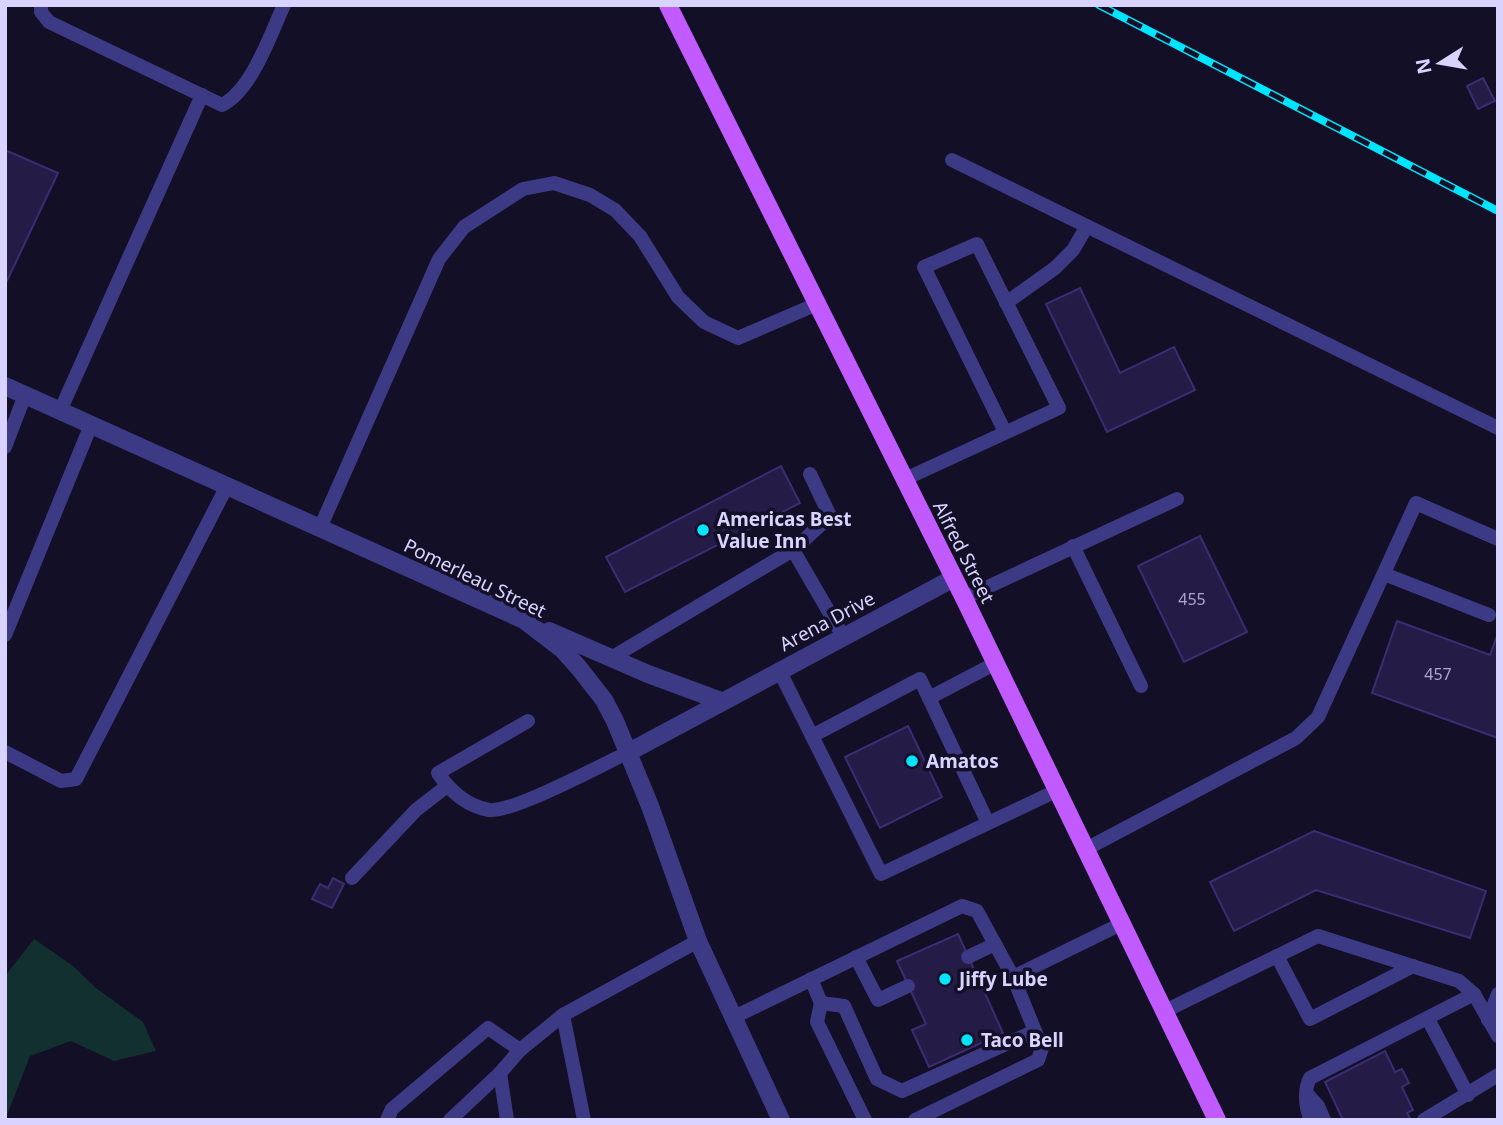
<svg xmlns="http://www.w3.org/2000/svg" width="1503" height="1125" font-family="'Noto Sans',sans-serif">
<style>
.green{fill:#12302f}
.building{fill:#241b47;stroke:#3b2d73;stroke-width:2}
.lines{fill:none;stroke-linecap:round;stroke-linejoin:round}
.lane{stroke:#3d3a85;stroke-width:14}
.street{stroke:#3d3a85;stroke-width:18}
.primary{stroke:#c25bff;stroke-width:18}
.rail-casing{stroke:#00e5ff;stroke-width:8}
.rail{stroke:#130f26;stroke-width:5;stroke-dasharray:16;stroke-linecap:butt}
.poi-dot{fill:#00e5ff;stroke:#130f26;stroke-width:2.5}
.labels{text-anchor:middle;stroke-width:7;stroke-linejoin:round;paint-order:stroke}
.number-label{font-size:16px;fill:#aca6d1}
.poi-label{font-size:19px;font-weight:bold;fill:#d9d4ff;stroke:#130f26;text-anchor:start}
.street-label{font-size:19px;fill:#d9d4ff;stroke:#130f26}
</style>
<rect width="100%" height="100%" fill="#130f26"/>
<path class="green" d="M 34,939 L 73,966 L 96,988 L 143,1022 L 156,1051 L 114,1061 L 71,1041 L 30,1056 L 5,1120 L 5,976 Z"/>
<g class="building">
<path d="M 1483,78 L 1495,101 L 1478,109 L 1467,86 Z"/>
<path d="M 5,150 L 58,173 L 5,285 Z"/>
<path d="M 1080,288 L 1120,373 L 1174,347 L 1195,390 L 1107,432 L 1046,304 Z"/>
<path d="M 781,466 L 800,503 L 625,592 L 606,557 Z"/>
<path d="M 1200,536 L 1247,632 L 1184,662 L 1138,566 Z"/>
<path d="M 1397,621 L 1490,655 L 1498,633 L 1498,738 L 1372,693 Z"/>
<path d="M 908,726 L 942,797 L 880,828 L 845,757 Z"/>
<path d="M 1314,831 L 1486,891 L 1470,938 L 1316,890 L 1234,931 L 1210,882 Z"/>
<path d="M 333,878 L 344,884 L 332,908 L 312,899 L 320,884 L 328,888 Z"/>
<path d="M 958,934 L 1003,1033 L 929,1067 L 912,1030 L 926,1024 L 897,961 Z"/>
<path d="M 1385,1051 L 1395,1072 L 1402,1069 L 1409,1083 L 1402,1087 L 1413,1110 L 1407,1113 L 1411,1120 L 1343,1120 L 1325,1082 Z"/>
</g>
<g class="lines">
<g class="lane">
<path d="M 41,5 L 41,12 L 49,22 L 222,105 C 252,90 270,35 284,5"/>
<path d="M 952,160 L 1498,428"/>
<path d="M 1006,303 L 1055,268 L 1073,250 L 1087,226"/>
<path d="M 60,411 L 202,95"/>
<path d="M 5,447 L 25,395"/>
<path d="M 905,479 L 1059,408 L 977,244 L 924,267 L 1005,432"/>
<path d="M 320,528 L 439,259 L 464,227 L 523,189 L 554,183 L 590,195 L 615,210 L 640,236 L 678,297 L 704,322 L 738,338 L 817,304"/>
<path d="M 1073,546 L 1141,686"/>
<path d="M 793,550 L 830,516 L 810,474"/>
<path d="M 1384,574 L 1489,615"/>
<path d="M 964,598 L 1177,499"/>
<path d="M 5,635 L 91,425"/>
<path d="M 611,658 L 793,550 L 843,636"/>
<path d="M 779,670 L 881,874 L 1058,790"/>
<path d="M 929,698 L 996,663"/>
<path d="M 528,721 L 438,773 C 450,791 467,806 489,810 C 513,813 603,764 629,752"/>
<path d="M 812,736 L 920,679 L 988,823"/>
<path d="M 5,752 L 61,781 L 76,779 L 227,486"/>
<path d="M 1086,849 L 1296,738 L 1318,717 L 1416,503 L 1498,539"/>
<path d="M 352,878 L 416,810 L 447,786"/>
<path d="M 1277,956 L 1310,1019 L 1413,966"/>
<path d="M 856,957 L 878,1000 L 908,986"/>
<path d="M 968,957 L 995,944"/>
<path d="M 1013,977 L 1123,923"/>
<path d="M 811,979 L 821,1003 L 817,1022 L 865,1120"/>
<path d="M 821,1003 L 844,1006 L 877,1079 L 902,1091 L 1035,1031"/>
<path d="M 1165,1011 L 1318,936 L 1459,981 L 1474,994 L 1498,1036"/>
<path d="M 563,1015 L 584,1120"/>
<path d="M 732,1018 L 962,906 L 977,911 L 1013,977 L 1042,1048 L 1038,1060 L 915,1120"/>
<path d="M 1428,1019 L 1468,1095"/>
<path d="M 1488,1020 L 1498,994"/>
<path d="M 500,1073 L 507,1120"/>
<path d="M 1307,1094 L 1318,1106 L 1324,1120"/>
<path d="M 387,1120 L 392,1109 L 488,1028 L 520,1050"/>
<path d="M 450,1120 L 500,1073 L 520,1050 L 563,1015 L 698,941"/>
<path d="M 1311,1120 C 1305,1108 1304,1089 1310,1078 L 1474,994"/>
<path d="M 1424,1120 L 1498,1075"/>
</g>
<g class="street">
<path d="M 5,386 L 524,620 L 562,649 L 579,668 L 604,700 L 615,721 L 650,806 L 698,941 L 781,1120"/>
<path d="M 549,631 L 648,674 L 721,701"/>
<path d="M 629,752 L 954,578"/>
</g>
<path class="primary" d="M 668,5 L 964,598 L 1217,1120"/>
<defs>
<path id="rail" d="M 1099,5 L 1498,211"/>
</defs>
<use href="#rail" class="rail-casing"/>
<use href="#rail" class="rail"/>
</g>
<g class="poi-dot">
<circle cx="703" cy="530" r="7"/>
<circle cx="912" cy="761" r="7"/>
<circle cx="945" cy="979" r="7"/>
<circle cx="967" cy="1040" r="7"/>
</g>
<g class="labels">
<g class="number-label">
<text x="1192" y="605">455</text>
<text x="1438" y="680">457</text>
</g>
<g class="poi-label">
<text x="717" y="526">Americas Best<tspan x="717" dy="22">Value Inn</tspan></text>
<text x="926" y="768">Amatos</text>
<text x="959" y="986">Jiffy Lube</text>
<text x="981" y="1047">Taco Bell</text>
</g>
<g class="street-label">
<text transform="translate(964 552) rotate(63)" y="7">Alfred Street</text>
<text transform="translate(475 578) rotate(26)" y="7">Pomerleau Street</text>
<text transform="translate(827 621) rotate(-28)" y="7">Arena Drive</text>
</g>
</g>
<rect width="1503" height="1125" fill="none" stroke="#d9d4ff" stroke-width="14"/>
<g transform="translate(1440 63) rotate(259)" stroke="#130f26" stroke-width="5" paint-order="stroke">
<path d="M0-5L12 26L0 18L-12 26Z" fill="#d9d4ff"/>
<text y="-10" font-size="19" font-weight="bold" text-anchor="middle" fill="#d9d4ff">N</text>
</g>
</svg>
